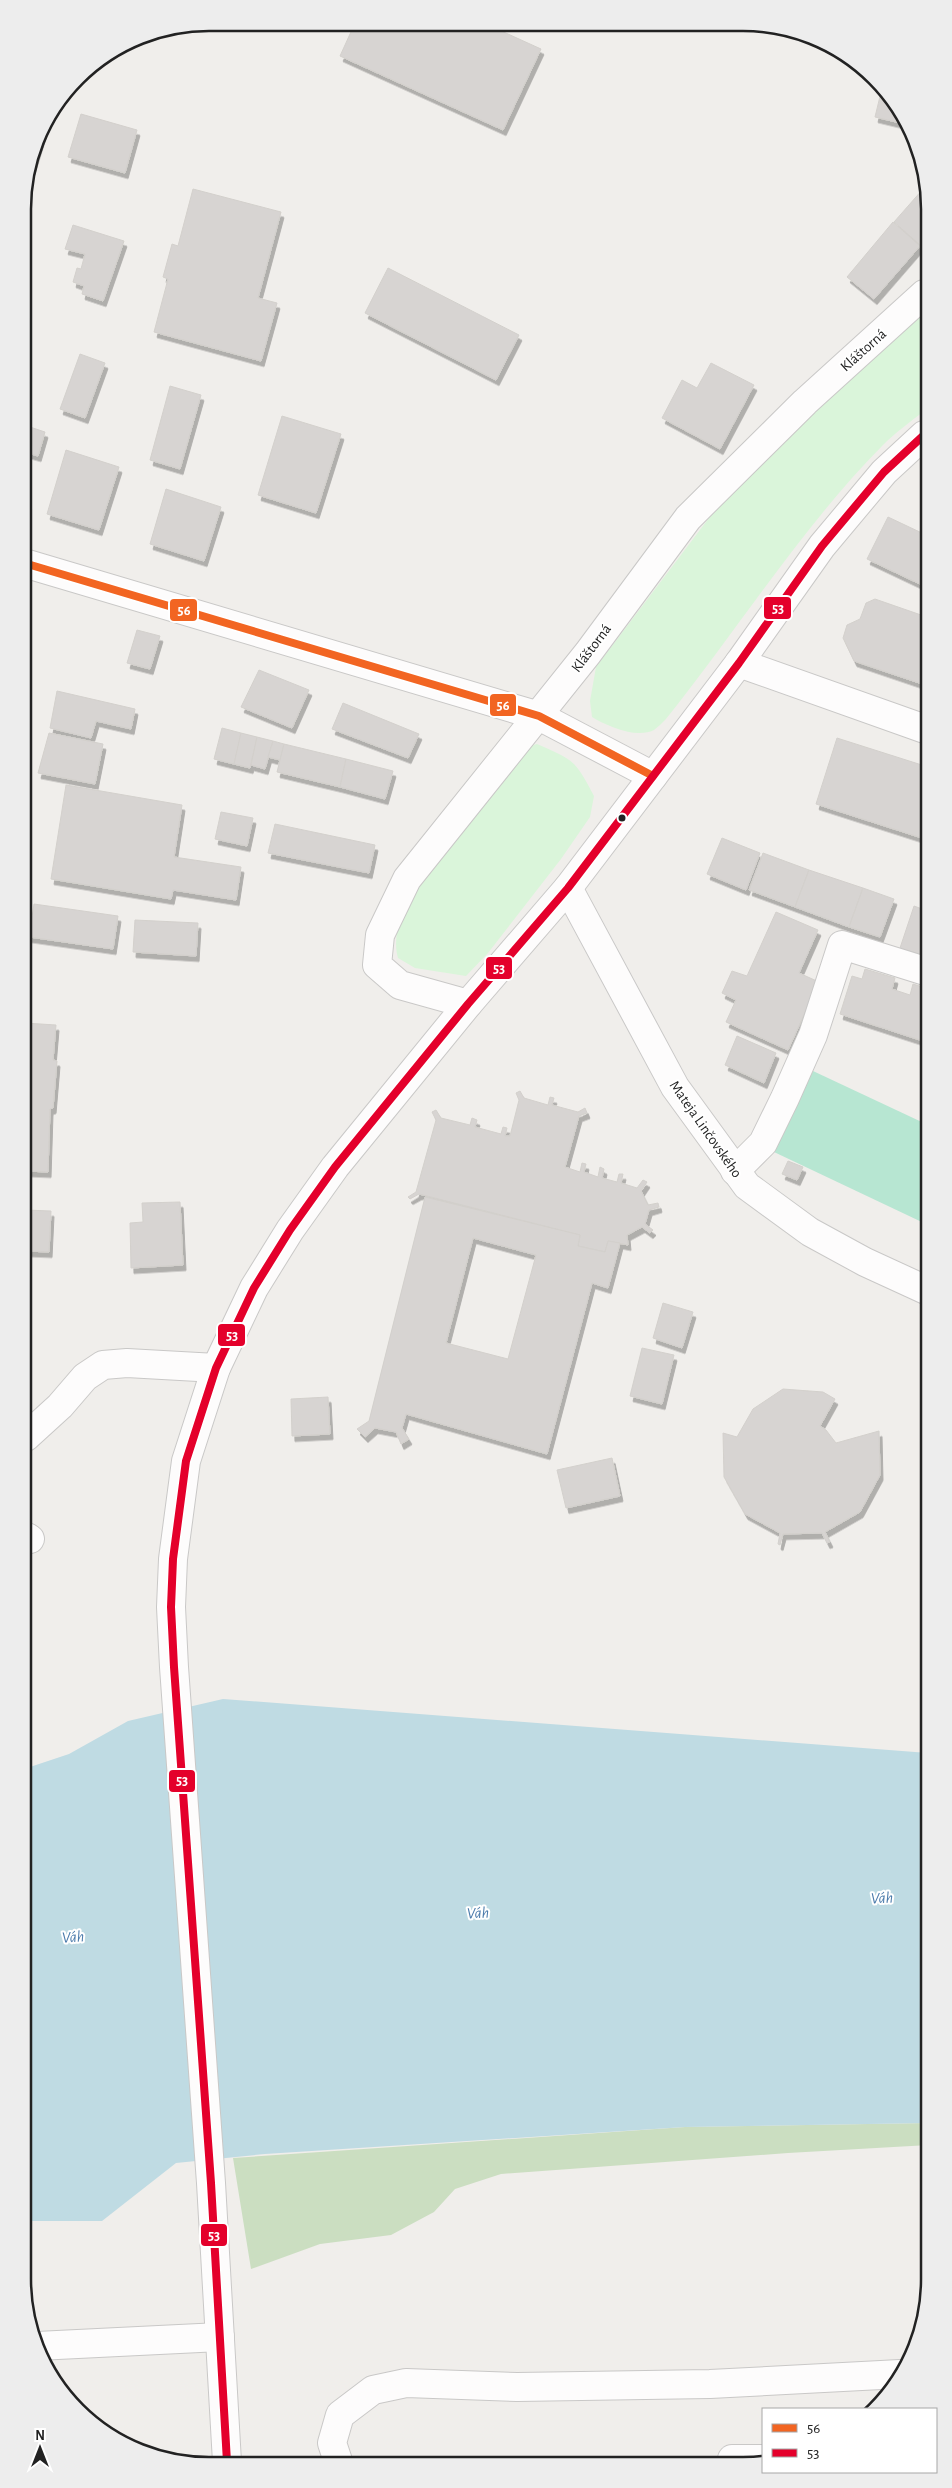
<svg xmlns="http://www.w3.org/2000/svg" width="952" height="2488" font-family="'Alegreya Sans',sans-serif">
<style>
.forest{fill:#cbdec1}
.park{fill:#daf5da}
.pitch{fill:#b7e6d2}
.water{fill:#bfdbe3}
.building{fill:#d7d4d2;stroke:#d3d0cc;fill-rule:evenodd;filter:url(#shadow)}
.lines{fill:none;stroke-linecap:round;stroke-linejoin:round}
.minor-casing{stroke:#c9c8c7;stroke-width:30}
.minor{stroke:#fdfcfc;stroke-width:28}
.bus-1-casing{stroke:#fff;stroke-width:11}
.bus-2-casing{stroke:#fff;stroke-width:11}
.bus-1{stroke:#f26522;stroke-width:8}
.bus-2{stroke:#e4002b;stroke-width:8}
.bus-dot{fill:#222;stroke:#fff;stroke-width:2}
.labels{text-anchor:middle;stroke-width:4;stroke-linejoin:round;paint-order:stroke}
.street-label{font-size:15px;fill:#222;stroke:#fff}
.water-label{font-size:16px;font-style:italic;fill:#4a7aab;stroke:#fff}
.rim{fill:none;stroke:#222;stroke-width:2.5}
.line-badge{stroke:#fff;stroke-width:2}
.badge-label{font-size:14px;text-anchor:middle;font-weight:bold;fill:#fff}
</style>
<defs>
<filter id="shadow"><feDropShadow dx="3" dy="5.5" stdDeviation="0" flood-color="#0004"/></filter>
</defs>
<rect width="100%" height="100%" fill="#f0eeeb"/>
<path class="forest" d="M 929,2123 L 929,2145 L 788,2153 L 501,2174 L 455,2189 L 434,2212 L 391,2235 L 320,2244 L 251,2269 L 233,2158 L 685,2127 Z"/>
<g class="park">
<path d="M 924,308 L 924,411 C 910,422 895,433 883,445 C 801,528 739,628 666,719 C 662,723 658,727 654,730 C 636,739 607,726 592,717 L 590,701 L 596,667 L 709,518 L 775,448 Z"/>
<path d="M 537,744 C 574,760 575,760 594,796 L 590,817 L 561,859 L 488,953 L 466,976 L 415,968 L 398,958 C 392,938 401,912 410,893 L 518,750 Z"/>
</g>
<path class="pitch" d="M 813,1071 L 926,1124 L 926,1224 L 774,1152 Z"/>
<path class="water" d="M 223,1699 L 928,1753 L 929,2123 L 685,2127 L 265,2154 L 176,2163 L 102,2221 L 28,2221 L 27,1768 L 69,1754 L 128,1721 Z"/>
<g class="building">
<path d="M 355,23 L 486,24 L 541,49 L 503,130 L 340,56 Z"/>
<path d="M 882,88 L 903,114 L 900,123 L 875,117 Z"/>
<path d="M 81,114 L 137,130 L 125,173 L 68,157 Z"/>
<path d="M 47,120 L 30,175 L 29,174 L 42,127 Z"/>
<path d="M 193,189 L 281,212 L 258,298 L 277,303 L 261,361 L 154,332 L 168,279 L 163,277 L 172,244 L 178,246 Z"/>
<path d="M 923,189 L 923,241 L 920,245 L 894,222 Z"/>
<path d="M 893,222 L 920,246 L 874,299 L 847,277 Z"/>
<path d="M 73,225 L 124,241 L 103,301 L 82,294 L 84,286 L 73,282 L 77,268 L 81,269 L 85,254 L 65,249 Z"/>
<path d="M 388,268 L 519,335 L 496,380 L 365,313 Z"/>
<path d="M 80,354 L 105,363 L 85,418 L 60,409 Z"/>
<path d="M 711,363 L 754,385 L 720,449 L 662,418 L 682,380 L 697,388 Z"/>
<path d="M 170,386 L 201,395 L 180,469 L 150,460 Z"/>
<path d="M 282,416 L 341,434 L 316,513 L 258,495 Z"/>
<path d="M 24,425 L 45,432 L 38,456 L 24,452 Z"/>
<path d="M 66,450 L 119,467 L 99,530 L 47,514 Z"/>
<path d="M 166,489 L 221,507 L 204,561 L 150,544 Z"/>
<path d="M 888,517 L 924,534 L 924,586 L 867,559 Z"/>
<path d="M 875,599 L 924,616 L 925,685 L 854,661 L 843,638 L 847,625 L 860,619 L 866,603 Z"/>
<path d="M 137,630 L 160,636 L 150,669 L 127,663 Z"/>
<path d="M 259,670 L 309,690 L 292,728 L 241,707 Z"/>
<path d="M 57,691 L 135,709 L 131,729 L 96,721 L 91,738 L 50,728 Z"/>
<path d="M 343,703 L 419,734 L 408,758 L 332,729 Z"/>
<path d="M 222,728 L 241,733 L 234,764 L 214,759 Z"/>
<path d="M 49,733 L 103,744 L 95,784 L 38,773 Z"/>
<path d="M 241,733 L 257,737 L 250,768 L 234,764 Z"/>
<path d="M 257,737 L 273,741 L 265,769 L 251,765 Z"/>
<path d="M 837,738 L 925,766 L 925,839 L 816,804 Z"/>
<path d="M 273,741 L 284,744 L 280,760 L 268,757 Z"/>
<path d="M 284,744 L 346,759 L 340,787 L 277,772 Z"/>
<path d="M 346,759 L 393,771 L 385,799 L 340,787 Z"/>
<path d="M 66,785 L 182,805 L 174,857 L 241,867 L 236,900 L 173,890 L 171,899 L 51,879 Z"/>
<path d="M 221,812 L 253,818 L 247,846 L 215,839 Z"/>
<path d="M 275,824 L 375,845 L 369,873 L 268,853 Z"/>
<path d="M 722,838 L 760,853 L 746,890 L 707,874 Z"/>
<path d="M 763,853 L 809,870 L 795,907 L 749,890 Z"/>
<path d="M 809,870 L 863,888 L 849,927 L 795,907 Z"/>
<path d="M 863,888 L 894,899 L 880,937 L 849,927 Z"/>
<path d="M 34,904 L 118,916 L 113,949 L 29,937 Z"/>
<path d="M 914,906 L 925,910 L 925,956 L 900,948 Z"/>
<path d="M 776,912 L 818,930 L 799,973 L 819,982 L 788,1050 L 726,1022 L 736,1000 L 722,993 L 732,971 L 747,976 Z"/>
<path d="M 135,920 L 198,923 L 196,956 L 133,952 Z"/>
<path d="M 865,969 L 895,978 L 892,989 L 910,995 L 913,984 L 926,988 L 926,1042 L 840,1014 L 852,976 L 862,979 Z"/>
<path d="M 25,1023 L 56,1025 L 53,1060 L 57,1061 L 53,1108 L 50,1109 L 48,1172 L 26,1171 Z"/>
<path d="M 737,1036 L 776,1053 L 764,1083 L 725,1065 Z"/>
<path d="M 520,1091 L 524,1098 L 548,1105 L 550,1097 L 554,1098 L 552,1105 L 578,1112 L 585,1108 L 587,1113 L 579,1116 L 565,1167 L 580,1172 L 582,1163 L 586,1164 L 584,1172 L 598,1177 L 600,1167 L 604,1169 L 602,1178 L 617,1182 L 619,1174 L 623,1174 L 621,1183 L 637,1188 L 643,1180 L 647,1182 L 641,1191 L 648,1205 L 658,1203 L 659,1207 L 649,1210 L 645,1224 L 653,1230 L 650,1233 L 642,1227 L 627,1235 L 628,1245 L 608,1241 L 605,1252 L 578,1246 L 580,1235 L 419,1194 L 410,1199 L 408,1197 L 416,1192 L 436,1120 L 432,1112 L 436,1110 L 441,1118 L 470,1125 L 472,1118 L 477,1120 L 475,1127 L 501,1134 L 503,1127 L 507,1128 L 505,1136 L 510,1136 L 519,1100 L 516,1093 Z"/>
<path d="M 788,1161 L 803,1167 L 797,1180 L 782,1174 Z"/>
<path d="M 425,1197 L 580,1235 L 578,1246 L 605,1252 L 608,1241 L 620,1243 L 608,1288 L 592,1283 L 547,1454 L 406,1414 L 402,1428 L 409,1439 L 401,1444 L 396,1432 L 375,1428 L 365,1437 L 357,1429 L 369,1421 ZM 473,1238 L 536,1255 L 508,1359 L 446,1343 Z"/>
<path d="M 180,1202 L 183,1265 L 131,1268 L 130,1223 L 143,1222 L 142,1203 Z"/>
<path d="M 26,1210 L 51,1211 L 49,1252 L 26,1251 L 26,1260 Z"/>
<path d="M 663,1303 L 693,1312 L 682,1348 L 653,1338 Z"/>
<path d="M 642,1348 L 674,1355 L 662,1404 L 630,1396 Z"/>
<path d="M 783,1389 L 823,1392 L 835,1399 L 820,1426 L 826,1430 L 836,1443 L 879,1431 L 880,1475 L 860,1512 L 825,1532 L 830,1542 L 827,1543 L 822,1533 L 783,1534 L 780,1545 L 778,1544 L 780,1533 L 745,1514 L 724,1477 L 723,1433 L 737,1437 L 753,1409 Z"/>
<path d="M 328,1397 L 330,1434 L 292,1436 L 291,1399 Z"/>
<path d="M 612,1458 L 620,1496 L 566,1508 L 557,1470 Z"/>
</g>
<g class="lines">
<defs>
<g id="minor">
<path d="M 24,563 L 539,716 L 653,776"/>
<path d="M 739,663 L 925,729"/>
<path d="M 568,888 L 675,1087 L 747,1186 L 810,1232 L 865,1262 L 926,1290"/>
<path d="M 468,1004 L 400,985 L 377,965 L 380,935 L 407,879 L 588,653 L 688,518 L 805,402 L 924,294"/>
<path d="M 735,1171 L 763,1143 L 785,1098 L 813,1035 L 842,945 L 925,971"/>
<path d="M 26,1437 L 60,1406 L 85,1377 L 103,1365 L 127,1363 L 216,1368"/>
<path d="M 27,1537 L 30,1539"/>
<path d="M 37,2346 L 220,2337"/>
<path d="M 732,2459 L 763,2459"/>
<path d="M 338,2461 L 332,2443 L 340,2415 L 373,2390 L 406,2383 L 517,2387 L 710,2384 L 900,2374"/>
<path d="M 227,2462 L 211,2183 L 174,1667 L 171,1607 L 173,1559 L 186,1461 L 216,1368 L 254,1288 L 290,1230 L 335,1167 L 468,1004 L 568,888 L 739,663 L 822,546 L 884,472 L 924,435"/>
</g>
</defs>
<use href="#minor" class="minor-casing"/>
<use href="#minor" class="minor"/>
<defs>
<path id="bus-1" d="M 24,563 L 539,716 L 653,776"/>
<path id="bus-2" d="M 227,2462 L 211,2183 L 174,1667 L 171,1607 L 173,1559 L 186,1461 L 216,1368 L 254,1288 L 290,1230 L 335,1167 L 468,1004 L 568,888 L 739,663 L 822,546 L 884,472 L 924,435"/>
</defs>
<use href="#bus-1" class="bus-1-casing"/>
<use href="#bus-2" class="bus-2-casing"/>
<use href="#bus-1" class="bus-1"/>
<use href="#bus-2" class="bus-2"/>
</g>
<circle class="bus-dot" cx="622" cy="818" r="4.5"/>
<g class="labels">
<g class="street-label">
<text transform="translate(863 350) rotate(-42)" y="5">Kláštorná</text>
<text transform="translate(591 648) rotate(-53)" y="5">Kláštorná</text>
<text transform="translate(706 1129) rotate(55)" y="5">Mateja Linčovského</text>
</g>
<g class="water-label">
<text transform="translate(882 1897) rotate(-2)" y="6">Váh</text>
<text transform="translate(478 1912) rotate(-2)" y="6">Váh</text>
<text transform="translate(73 1936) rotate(-4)" y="6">Váh</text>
</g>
</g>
<path d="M0 0H952V2488H0ZM209 31H743A178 178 0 0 1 921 209V2279A178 178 0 0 1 743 2457H209A178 178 0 0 1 31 2279V209A178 178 0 0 1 209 31Z" fill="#ededed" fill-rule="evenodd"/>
<path class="rim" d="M209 31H743A178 178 0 0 1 921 209V2279A178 178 0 0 1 743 2457H209A178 178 0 0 1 31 2279V209A178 178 0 0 1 209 31Z"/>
<g class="line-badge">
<rect x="763" y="596" width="29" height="24" rx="5" fill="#e4002b"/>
<rect x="169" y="598" width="29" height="24" rx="5" fill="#f26522"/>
<rect x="489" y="693" width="28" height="24" rx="5" fill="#f26522"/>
<rect x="485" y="956" width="28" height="24" rx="5" fill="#e4002b"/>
<rect x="217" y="1323" width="29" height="24" rx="5" fill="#e4002b"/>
<rect x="168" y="1769" width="28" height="24" rx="5" fill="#e4002b"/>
<rect x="200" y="2223" width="28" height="24" rx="5" fill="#e4002b"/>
</g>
<g class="badge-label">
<text x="778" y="613">53</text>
<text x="184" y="615">56</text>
<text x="503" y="710">56</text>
<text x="499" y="973">53</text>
<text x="232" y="1340">53</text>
<text x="182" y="1785">53</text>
<text x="214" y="2240">53</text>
</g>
<rect x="762" y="2408" width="175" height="65" fill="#ffffff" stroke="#a7a7a7"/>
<rect x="772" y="2424" width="25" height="8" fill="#f26522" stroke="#a7a7a7"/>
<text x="807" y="2433" font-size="15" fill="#222222">56</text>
<rect x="772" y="2449" width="25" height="8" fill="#e4002b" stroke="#a7a7a7"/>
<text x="807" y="2458" font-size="15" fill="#222222">53</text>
<g transform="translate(40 2448)" stroke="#ffffff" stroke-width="4" paint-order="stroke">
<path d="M0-4L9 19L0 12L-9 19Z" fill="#222222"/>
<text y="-8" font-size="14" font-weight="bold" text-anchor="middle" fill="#222222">N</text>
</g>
</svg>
